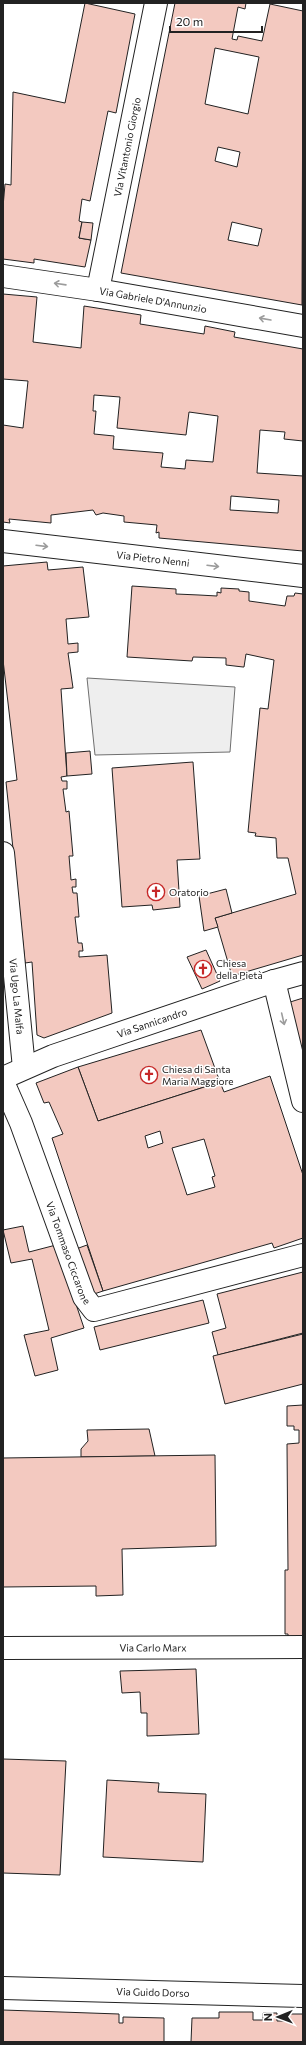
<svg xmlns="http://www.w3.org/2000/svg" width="306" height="2045" font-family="Commissioner,sans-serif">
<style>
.green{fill:#eee;stroke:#6f6f6f}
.building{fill:#f3c9c0;stroke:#222;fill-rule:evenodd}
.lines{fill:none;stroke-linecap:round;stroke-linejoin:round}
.street-casing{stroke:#222;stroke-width:24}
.street{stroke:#fff;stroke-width:22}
.oneway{stroke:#9c9c9c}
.labels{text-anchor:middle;stroke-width:3;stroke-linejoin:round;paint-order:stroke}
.street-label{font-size:10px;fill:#222;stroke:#fff}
.poi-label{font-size:10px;fill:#222;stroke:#fff;text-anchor:start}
</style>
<rect width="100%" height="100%" fill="#fff"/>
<path class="green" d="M 87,678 L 235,687 L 230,752 L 95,755 Z"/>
<g class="building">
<path d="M 85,3 L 135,14 L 116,113 L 108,111 L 90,201 L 82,199 L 79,221 L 82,222 L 79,238 L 91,240 L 85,267 L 34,259 L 34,263 L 3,259 L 3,207 L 5,184 L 11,185 L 13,92 L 65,103 Z"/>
<path d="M 175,3 L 246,3 L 245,9 L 238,7 L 232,39 L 237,40 L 238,36 L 262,41 L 270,4 L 303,11 L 302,305 L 121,273 ZM 215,48 L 259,57 L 248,114 L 205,104 ZM 218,147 L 240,152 L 237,167 L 215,161 ZM 232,222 L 262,229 L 258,246 L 228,240 Z"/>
<path d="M 82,222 L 93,223 L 91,240 L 79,238 Z"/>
<path d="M 3,294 L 37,297 L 33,342 L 81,348 L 84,306 L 141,315 L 140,324 L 204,334 L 205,326 L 235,332 L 234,337 L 303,349 L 303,441 L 284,439 L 285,432 L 260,430 L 257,473 L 303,476 L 303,551 L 159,538 L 159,532 L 156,533 L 157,525 L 124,522 L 124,516 L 103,513 L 96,515 L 93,510 L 51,515 L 51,523 L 9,519 L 10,523 L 3,522 L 3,425 L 23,428 L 28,381 L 3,379 ZM 94,395 L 120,397 L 117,428 L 186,435 L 189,412 L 218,416 L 213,462 L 186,460 L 185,469 L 161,467 L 163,453 L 113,449 L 114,436 L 94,434 L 96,411 L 93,411 ZM 231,496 L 279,500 L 278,513 L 230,510 Z"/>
<path d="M 47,562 L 48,570 L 83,567 L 89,617 L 66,619 L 68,644 L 78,643 L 78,652 L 68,653 L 73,688 L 61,689 L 67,776 L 61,777 L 62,781 L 67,781 L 67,789 L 63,789 L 66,812 L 69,811 L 73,856 L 69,856 L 71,880 L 76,879 L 76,887 L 72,887 L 73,893 L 77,893 L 79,917 L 75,917 L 78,943 L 82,943 L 83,951 L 79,951 L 79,957 L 107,955 L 112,1013 L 44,1038 L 37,1035 L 32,962 L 25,963 L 6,782 L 17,780 L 3,660 L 3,566 Z"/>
<path d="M 132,586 L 176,589 L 176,594 L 199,595 L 217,596 L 217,592 L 221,593 L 221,588 L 239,589 L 239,591 L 249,592 L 249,601 L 285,606 L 287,596 L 294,596 L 295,593 L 303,594 L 303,955 L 232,976 L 215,918 L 296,894 L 288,858 L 277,858 L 276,838 L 255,836 L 256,833 L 248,832 L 260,708 L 268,709 L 274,660 L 246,654 L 244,667 L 243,667 L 226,665 L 226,658 L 193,657 L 192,661 L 127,657 Z"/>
<path d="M 90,751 L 92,774 L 67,776 L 66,753 Z"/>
<path d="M 193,762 L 200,859 L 177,860 L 180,907 L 153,910 L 152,905 L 122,907 L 112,768 Z"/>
<path d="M 226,889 L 232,913 L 215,918 L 218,927 L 204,931 L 199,896 Z"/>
<path d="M 206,950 L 220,981 L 202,989 L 187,957 Z"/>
<path d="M 303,998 L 303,1058 L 287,1003 Z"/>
<path d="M 201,1030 L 220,1082 L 98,1121 L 78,1067 Z"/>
<path d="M 78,1067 L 98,1121 L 220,1082 L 224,1092 L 270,1076 L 303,1175 L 303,1238 L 274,1248 L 272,1243 L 103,1291 L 52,1138 L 63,1134 L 49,1102 L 44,1103 L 36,1083 ZM 160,1131 L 163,1143 L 148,1148 L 145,1136 ZM 204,1139 L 215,1176 L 212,1177 L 215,1187 L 187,1195 L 172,1148 Z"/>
<path d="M 23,1226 L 29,1252 L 56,1245 L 84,1328 L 51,1338 L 58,1370 L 35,1376 L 24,1335 L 49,1330 L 32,1259 L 11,1263 L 3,1230 Z"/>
<path d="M 87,1245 L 103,1291 L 91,1295 L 76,1249 Z"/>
<path d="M 303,1272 L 303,1333 L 218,1355 L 212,1332 L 226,1328 L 217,1294 Z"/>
<path d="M 203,1300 L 209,1323 L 100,1350 L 94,1327 Z"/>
<path d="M 303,1334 L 303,1384 L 225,1404 L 213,1356 Z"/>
<path d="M 303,1405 L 303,1638 L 288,1638 L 288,1634 L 285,1634 L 285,1570 L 288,1570 L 287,1444 L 299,1443 L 299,1430 L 294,1430 L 294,1426 L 287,1426 L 287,1406 Z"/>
<path d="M 149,1429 L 155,1456 L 81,1457 L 81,1449 L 88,1441 L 87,1430 Z"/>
<path d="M 215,1455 L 216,1546 L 122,1549 L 123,1595 L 96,1596 L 96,1586 L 3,1587 L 3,1458 Z"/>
<path d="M 196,1669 L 199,1734 L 147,1736 L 147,1713 L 141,1713 L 140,1692 L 122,1693 L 120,1671 Z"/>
<path d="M 3,1759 L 66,1761 L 60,1875 L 3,1873 Z"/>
<path d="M 107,1780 L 159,1783 L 158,1792 L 206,1794 L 203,1862 L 103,1857 Z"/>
<path d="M 3,2010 L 119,2014 L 119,2023 L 123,2023 L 123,2017 L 164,2018 L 164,2042 L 3,2042 Z"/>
<path d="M 219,2012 L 253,2012 L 253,2020 L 263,2020 L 263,2013 L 277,2013 L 277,2021 L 289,2021 L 289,2014 L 303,2014 L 303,2042 L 191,2042 L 192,2018 L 219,2018 Z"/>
</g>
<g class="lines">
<defs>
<g id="street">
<path id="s1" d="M 3,276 L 98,290 L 303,326"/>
<path id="s2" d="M 98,290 L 156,3"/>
<path id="s3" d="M 3,541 L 303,576"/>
<path id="s4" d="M 3,853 L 24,1068"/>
<path d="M 274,981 L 303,1101"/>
<path id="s5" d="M 3,1078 L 53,1056 L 274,981 L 303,973"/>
<path id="s6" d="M 3,1082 L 21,1123 L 84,1297 L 94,1310 L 303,1255"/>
<path id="s7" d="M 3,1648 L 303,1647"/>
<path id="s8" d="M 3,1988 L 303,1996"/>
</g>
</defs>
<use href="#street" class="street-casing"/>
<use href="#street" class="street"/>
</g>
<defs><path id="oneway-shaft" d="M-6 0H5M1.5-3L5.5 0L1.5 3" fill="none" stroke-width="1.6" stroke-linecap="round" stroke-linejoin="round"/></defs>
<g class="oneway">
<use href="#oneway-shaft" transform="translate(60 284) rotate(-172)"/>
<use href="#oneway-shaft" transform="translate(265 319) rotate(-170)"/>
<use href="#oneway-shaft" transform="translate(42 546) rotate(7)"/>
<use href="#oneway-shaft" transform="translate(213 566) rotate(7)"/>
<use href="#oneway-shaft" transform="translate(283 1019) rotate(77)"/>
</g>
<defs>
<symbol id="church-ring" viewBox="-11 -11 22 22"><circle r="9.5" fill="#fff" stroke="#c62828" stroke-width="1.5"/><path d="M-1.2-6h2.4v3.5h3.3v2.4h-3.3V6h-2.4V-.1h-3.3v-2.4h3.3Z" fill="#c62828"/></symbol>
</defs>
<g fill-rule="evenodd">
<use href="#church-ring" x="146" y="882" width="20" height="20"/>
<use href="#church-ring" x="193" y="959" width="20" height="20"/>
<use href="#church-ring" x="139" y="1065" width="20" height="20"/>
</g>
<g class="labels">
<g class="street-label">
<text dy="4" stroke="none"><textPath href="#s2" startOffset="146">Via Vitantonio Giorgio</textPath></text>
<text dy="4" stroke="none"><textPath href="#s1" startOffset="152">Via Gabriele D'Annunzio</textPath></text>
<text dy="4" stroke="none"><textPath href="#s3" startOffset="151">Via Pietro Nenni</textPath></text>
<text dy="4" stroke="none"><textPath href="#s4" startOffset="144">Via Ugo La Malfa</textPath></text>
<text dy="4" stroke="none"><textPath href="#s5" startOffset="159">Via Sannicandro</textPath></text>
<text dy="4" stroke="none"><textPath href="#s6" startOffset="183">Via Tommaso Ciccarone</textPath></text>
<text dy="4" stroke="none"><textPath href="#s7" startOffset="150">Via Carlo Marx</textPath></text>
<text dy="4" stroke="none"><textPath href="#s8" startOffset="150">Via Guido Dorso</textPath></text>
</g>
<g class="poi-label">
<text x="169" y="896">Oratorio</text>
<text x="216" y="967">Chiesa<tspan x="216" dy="12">della Pietà</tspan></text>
<text x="162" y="1073">Chiesa di Santa<tspan x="162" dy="12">Maria Maggiore</tspan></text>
</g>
</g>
<rect width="306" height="2045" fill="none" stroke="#222222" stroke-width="8"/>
<g transform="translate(278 2017) rotate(269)" stroke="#ffffff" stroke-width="3" paint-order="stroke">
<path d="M0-3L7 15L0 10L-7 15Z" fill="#222222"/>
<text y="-6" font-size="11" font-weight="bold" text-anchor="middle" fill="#222222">N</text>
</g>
<path d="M170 26v6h92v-6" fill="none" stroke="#222222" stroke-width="2"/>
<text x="176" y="26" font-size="12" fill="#222222" stroke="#ffffff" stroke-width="3" paint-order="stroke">20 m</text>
</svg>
